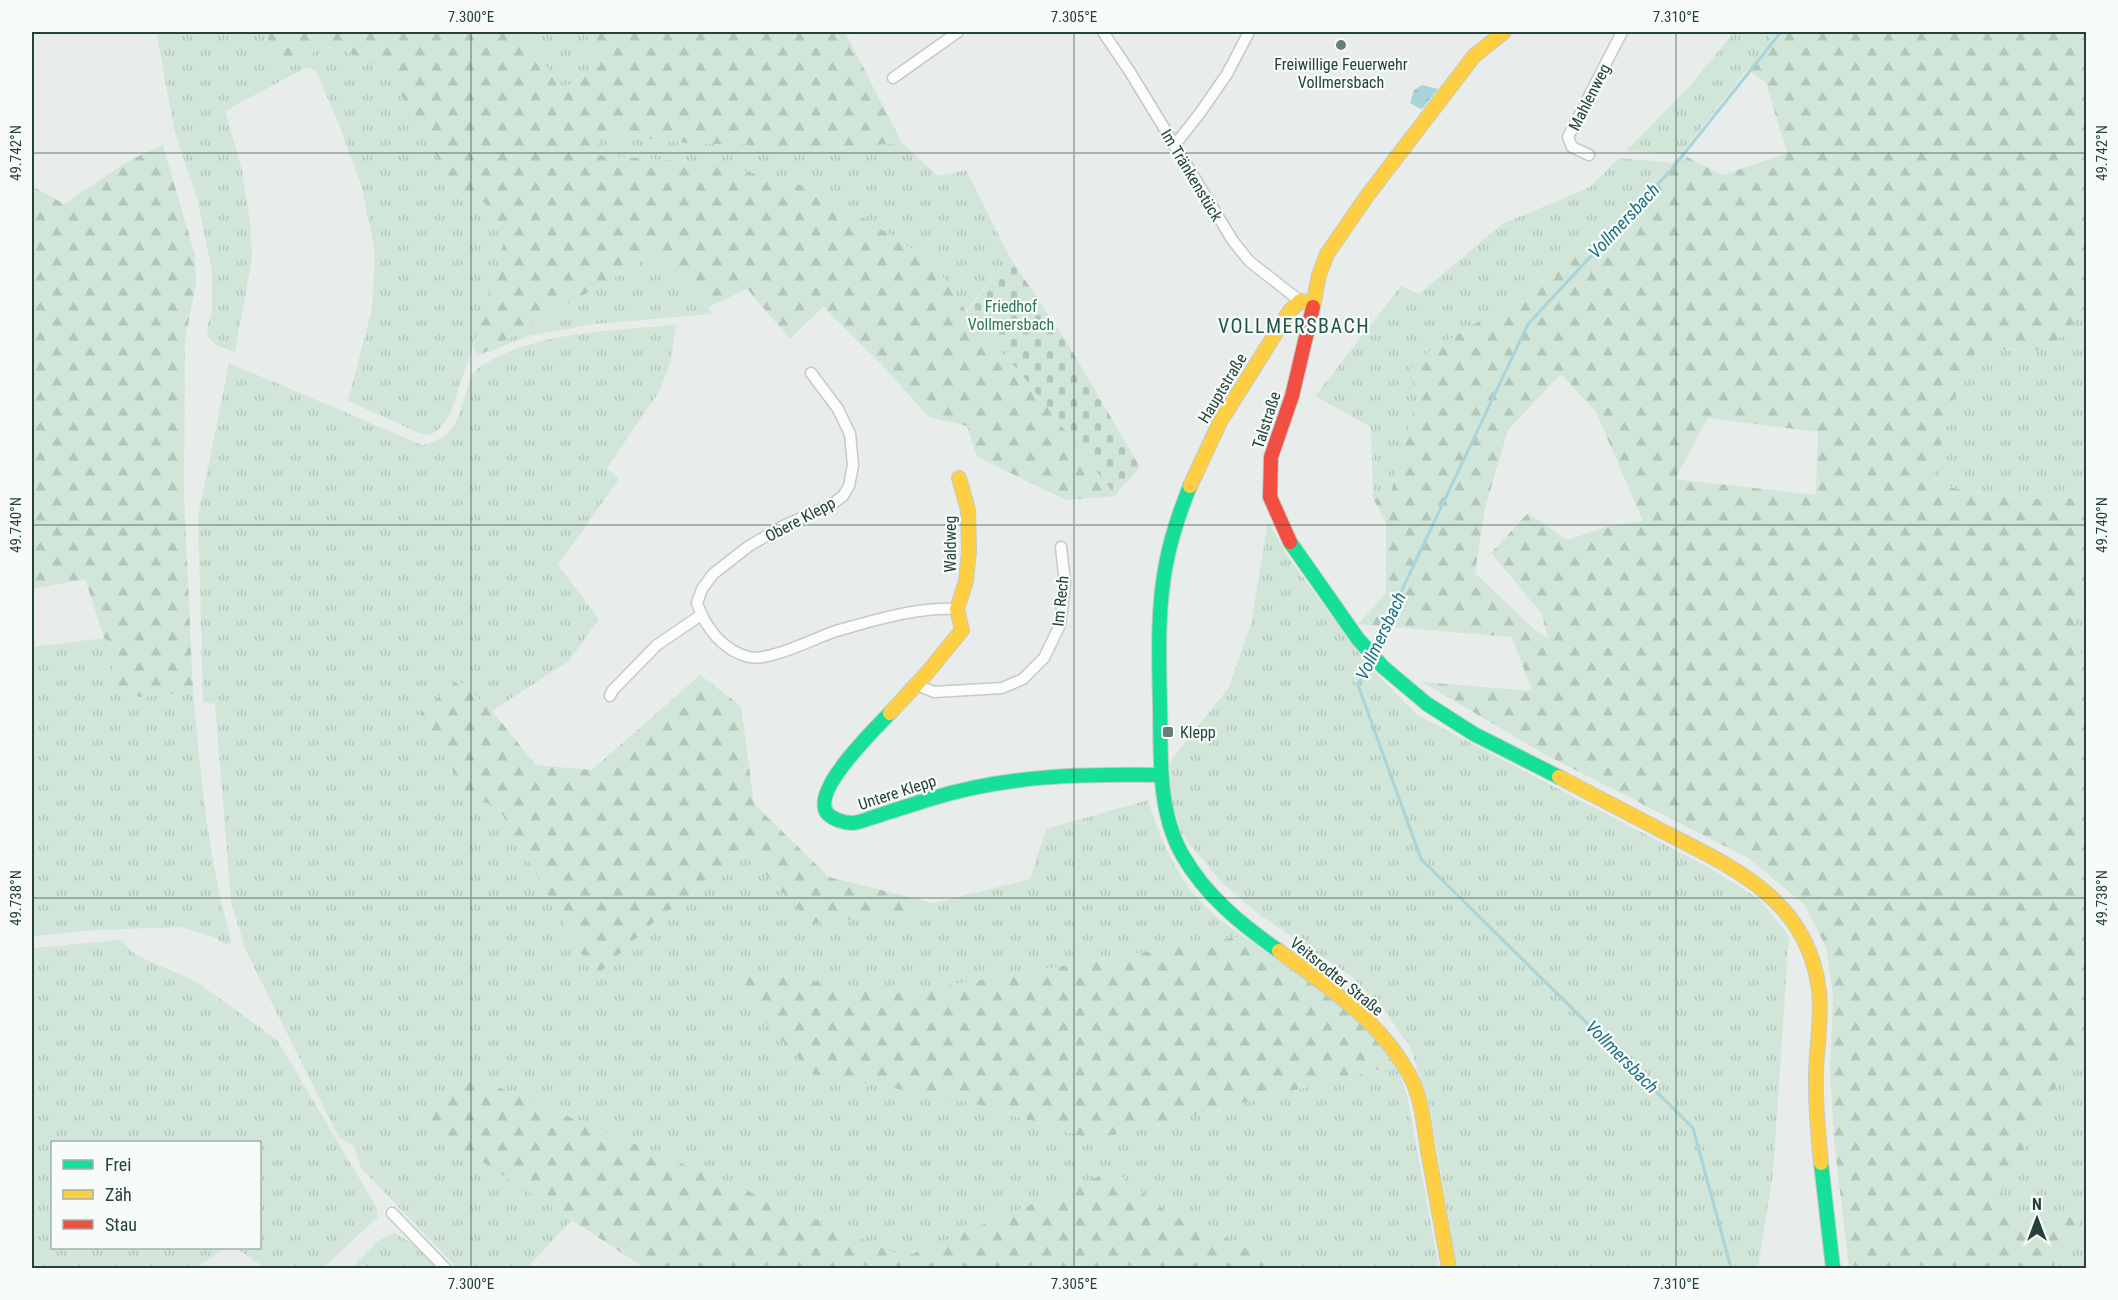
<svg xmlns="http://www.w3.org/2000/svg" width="2118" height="1300" font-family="'Roboto Condensed',sans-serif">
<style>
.grass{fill:url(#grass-tufts)}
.forest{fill:url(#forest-firs);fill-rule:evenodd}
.cemetery{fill:url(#cemetery-stones)}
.water{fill:url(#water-ripples)}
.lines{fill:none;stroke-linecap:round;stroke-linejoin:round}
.stream{stroke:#a9d4db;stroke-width:3}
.street-casing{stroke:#c5cac8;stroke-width:13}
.fast-casing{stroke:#c3cbc8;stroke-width:16}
.slow-casing{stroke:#c3cbc8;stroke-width:16}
.jam-casing{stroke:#c3cbc8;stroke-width:16}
.street{stroke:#fcfcfc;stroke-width:10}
.fast{stroke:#16e098;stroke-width:14}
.slow{stroke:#ffcf43;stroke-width:14}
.jam{stroke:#f24e42;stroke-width:14}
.ticks{fill:none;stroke:#24423a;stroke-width:1.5;stroke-opacity:0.45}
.poi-dot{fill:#697e78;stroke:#f7fbf9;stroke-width:2}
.labels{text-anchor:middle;stroke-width:4.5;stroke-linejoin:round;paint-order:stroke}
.poi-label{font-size:16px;fill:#24423a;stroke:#f7fbf9}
.street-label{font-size:16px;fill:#24423a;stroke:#f7fbf9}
.park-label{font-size:16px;fill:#2d7a4b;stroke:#f7fbf9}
.water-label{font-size:18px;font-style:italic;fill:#1c6f80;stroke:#f7fbf9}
.quarter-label{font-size:20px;letter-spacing:1.5px;fill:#1f5548;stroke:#f7fbf9}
.neatline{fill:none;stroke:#24423a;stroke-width:2}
.ticks-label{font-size:15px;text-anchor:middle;fill:#24423a}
</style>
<defs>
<pattern id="grass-tufts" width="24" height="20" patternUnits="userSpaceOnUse" patternTransform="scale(1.5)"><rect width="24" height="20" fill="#d1e6d8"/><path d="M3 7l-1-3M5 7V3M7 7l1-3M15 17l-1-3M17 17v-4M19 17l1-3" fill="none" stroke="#b3c6ba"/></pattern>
<pattern id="forest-firs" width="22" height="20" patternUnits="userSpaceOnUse" patternTransform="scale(1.5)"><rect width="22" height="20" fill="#d1e6d8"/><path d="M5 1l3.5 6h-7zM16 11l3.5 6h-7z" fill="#b3c6ba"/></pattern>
<pattern id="cemetery-stones" width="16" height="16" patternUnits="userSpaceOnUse" patternTransform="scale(1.5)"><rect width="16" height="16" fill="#d1e6d8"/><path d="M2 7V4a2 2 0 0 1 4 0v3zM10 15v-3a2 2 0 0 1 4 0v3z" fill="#b3c6ba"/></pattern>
<pattern id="water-ripples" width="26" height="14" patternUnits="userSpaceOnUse" patternTransform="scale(1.5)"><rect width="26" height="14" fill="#a9d4db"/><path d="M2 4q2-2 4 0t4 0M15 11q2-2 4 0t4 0" fill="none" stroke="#91b7bd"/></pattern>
</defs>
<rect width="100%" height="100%" fill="#e8edeb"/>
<g class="grass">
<path d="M 156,32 L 266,32 L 276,66 L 316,46 L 341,49 L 387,70 L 461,198 L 485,203 L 505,239 L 489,299 L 450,414 L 440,428 L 430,435 L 419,433 L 348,401 L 372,309 L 375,252 L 362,188 L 340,127 L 316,71 L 307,67 L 225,111 L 241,166 L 250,220 L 252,258 L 235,352 L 216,345 L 208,337 L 207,328 L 212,311 L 212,271 L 197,198 L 175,133 Z"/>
<path d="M 526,32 L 586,32 L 600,65 L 560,90 Z"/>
<path d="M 1734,32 L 1773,32 L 1767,44 L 1681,154 L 1626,151 L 1690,86 Z"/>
<path d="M 597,136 L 667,140 L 692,144 L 741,144 L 783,152 L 902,143 L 938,176 L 966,170 L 1009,256 L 966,311 L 932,261 L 717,164 L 598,155 Z"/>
<path d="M 1619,158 L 1672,163 L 1601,236 L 1522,296 L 1408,372 L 1418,395 L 1389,499 L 1373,498 L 1371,427 L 1315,396 L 1401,286 L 1419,294 L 1502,224 L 1590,187 Z"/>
<path d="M 646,246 L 709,307 L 712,314 L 595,324 L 528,336 L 478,356 L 614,277 L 637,270 Z"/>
<path d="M 2086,300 L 2086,497 C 2037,503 1984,494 1935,484 L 1934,473 L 1952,403 L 1977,349 L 2047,350 L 2083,313 Z"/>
<path d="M 676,325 L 671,360 L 660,390 L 607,468 L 619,479 L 558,565 L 599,619 L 569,661 L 492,711 L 458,680 L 469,796 L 498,807 L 595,976 L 650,925 L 746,853 L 812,924 L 912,912 L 917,899 L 934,903 L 1030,879 L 1046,829 L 1148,800 C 1161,841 1177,880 1209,910 C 1219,920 1231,928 1243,936 L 901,993 L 753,973 L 732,984 L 966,1101 L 1093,1140 L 1396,1065 L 1407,1095 L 1439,1268 L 1285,1268 L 1263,1254 L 1168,1213 L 1114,1171 L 905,1258 L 474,1077 L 411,1115 L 572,1220 L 527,1268 L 457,1268 L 361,1168 L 354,1146 L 339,1138 L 246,951 L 231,902 L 215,704 L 203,702 L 198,516 L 229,363 L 422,445 C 456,439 457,419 467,390 C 470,380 471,373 480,367 C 530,332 616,330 676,325 Z"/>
<path d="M 1268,521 L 1288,557 L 1365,661 L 1356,683 L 1370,667 L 1417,715 L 1708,867 L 1759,899 L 1789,936 L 1773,1173 L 1758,1268 L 1457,1268 L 1429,1102 L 1410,1047 L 1382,1007 L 1351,976 L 1256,912 L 1221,882 L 1181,833 L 1172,802 L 1169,763 L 1229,687 L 1251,624 Z"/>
<path d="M 2086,556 L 2086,659 L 2066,637 L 2082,611 Z"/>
<path d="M 104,638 L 120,649 L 106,684 L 139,697 L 193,692 C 201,778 208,859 232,943 L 226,945 L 216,938 L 181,927 L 95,930 L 32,936 L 32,647 Z"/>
<path d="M 121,940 L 136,955 L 197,982 L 277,1040 L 376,1206 L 378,1217 L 323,1268 L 265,1268 L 236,1248 L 260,1248 L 260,1142 L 52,1142 L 52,1248 L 226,1248 L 195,1268 L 32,1268 L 32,948 Z"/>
<path d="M 2086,1054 L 2086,1268 L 2053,1268 L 2081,1217 L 1990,1215 L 2067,1065 Z"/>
<path d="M 394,1233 L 412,1243 L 439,1268 L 351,1268 L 378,1241 Z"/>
</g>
<g class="forest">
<path d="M 266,32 L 526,32 L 560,90 L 600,65 L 586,32 L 845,32 L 902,143 L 783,152 L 741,144 L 692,144 L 667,140 L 598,136 L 598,155 L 717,164 L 818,190 L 932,261 L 966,311 L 1023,376 L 1116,496 L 1066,500 L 977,457 L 967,426 L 929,417 L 883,366 L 823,307 L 790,339 L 747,289 L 709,307 L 646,246 L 637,270 L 614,277 L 478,356 L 473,348 L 505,239 L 485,203 L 461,198 L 387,71 L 341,49 L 317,46 L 312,55 L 276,66 Z"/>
<path d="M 1773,32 L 2086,32 L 2086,300 L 2083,313 L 2047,350 L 1977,349 L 1952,403 L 1934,473 L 1935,484 C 1984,495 2037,503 2086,497 L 2086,556 L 2082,611 L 2066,637 L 2086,659 L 2086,1054 L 2067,1065 L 1990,1215 L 2082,1217 L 2053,1268 L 1849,1268 L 1834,1141 L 1830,1070 L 1833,994 L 1826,947 L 1804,904 L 1748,858 L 1546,755 L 1422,682 L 1532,691 L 1512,637 L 1358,624 L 1386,593 L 1386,523 L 1373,498 L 1389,499 L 1418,395 L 1408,372 L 1416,359 L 1522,296 L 1601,236 L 1681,154 L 1723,175 L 1787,153 L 1766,83 L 1747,69 L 1767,44 ZM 1561,374 L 1596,412 L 1643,521 L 1609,526 L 1567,540 L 1528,513 L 1491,553 L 1542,614 L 1548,639 L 1532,627 L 1475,573 L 1485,508 L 1508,430 ZM 1708,418 L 1818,432 L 1816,495 L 1675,479 Z"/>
<path d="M 163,145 L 195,255 L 196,284 L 185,339 L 184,495 L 193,692 L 139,697 L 105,684 L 120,649 L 104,638 L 85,579 L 32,589 L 32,186 L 64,204 L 130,160 Z"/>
<path d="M 700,675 L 741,706 L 754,804 L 829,877 L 917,899 L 913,912 L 812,924 L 746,853 L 650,925 L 595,977 L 498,807 L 469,797 L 420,714 L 458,680 L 492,711 L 536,765 L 592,770 Z"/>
<path d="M 1243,936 L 1347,1008 L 1384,1048 L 1396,1065 L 1093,1140 L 966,1101 L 813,1074 L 731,984 L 753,973 L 901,993 Z"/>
<path d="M 474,1077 L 905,1257 L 1114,1170 L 1168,1213 L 1263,1254 L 1285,1268 L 645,1268 L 411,1115 Z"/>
</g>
<path class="cemetery" d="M 1009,256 L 1068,344 L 1140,467 L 1115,495 L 1023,376 L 967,312 Z"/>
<path class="water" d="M 1422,85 L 1438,89 L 1424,107 L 1421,109 L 1410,103 L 1414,90 Z"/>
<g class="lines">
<g class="stream">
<path d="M 1373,651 L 1528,324 L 1671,170 L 1781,32"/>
<path d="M 1369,659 L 1358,685 L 1421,859 L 1693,1128 L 1731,1268"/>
</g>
<defs>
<g id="street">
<path d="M 1103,32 L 1130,72 L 1233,241 L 1249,261 L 1300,301"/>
<path d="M 893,78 L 958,32"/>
<path d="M 1174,146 L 1200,113 L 1227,74 L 1249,32"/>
<path d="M 1589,155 L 1572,147 L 1568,137 L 1622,32"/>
<path d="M 811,373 L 838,409 L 850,434 L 853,465 L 849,486 L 843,496 L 831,505 L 783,526 L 749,546 L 713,574 L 702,589 L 697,603 C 705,627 723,651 749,657 C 769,662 815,638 836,631 C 876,620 916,607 957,609"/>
<path d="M 917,685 L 934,692 L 1002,688 L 1023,679 L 1044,658 L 1060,625 L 1065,583 L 1061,547"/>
<path d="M 610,696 L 612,691 L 657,645 L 701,615"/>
<path d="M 392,1213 L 445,1268"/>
</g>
<g id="fast">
<path d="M 1190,486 C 1180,511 1171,537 1166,564 C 1157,610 1159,658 1160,705 C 1161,755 1157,811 1183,856 C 1206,896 1242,925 1279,951"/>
<path d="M 1290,542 L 1358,639 L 1383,667 L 1427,704 L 1474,734 L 1559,777"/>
<path d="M 890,713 C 875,729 811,790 827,813 C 832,819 844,823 852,823 C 859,823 867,819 874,817 C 892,811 911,805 930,799 C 1007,775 1081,774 1161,775"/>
<path d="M 1821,1163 L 1833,1268"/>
</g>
<g id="slow">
<path d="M 1313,307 L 1319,275 L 1327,254 L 1367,196 L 1474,56 L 1504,32"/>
<path d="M 1190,486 L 1220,422 L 1289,312 L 1300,301 L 1314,303"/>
<path d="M 890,713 L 927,673 L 962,630 L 957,609 L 966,581 L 969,550 L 968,510 L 959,478"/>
<path d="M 1559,777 C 1595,796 1632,815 1668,834 C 1739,870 1808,902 1819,990 C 1822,1017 1817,1044 1816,1072 C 1815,1102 1818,1133 1821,1163"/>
<path d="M 1279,951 C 1328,987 1381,1021 1410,1076 C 1422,1098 1424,1126 1428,1151 C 1435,1190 1442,1229 1449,1268"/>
</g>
<path id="jam" d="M 1290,542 L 1270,497 L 1271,457 L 1292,396 L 1313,307"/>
</defs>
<use href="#street" class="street-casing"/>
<use href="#fast" class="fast-casing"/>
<use href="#slow" class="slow-casing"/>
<use href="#jam" class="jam-casing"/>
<use href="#street" class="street"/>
<use href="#fast" class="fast"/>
<use href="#slow" class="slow"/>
<use href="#jam" class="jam"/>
</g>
<path class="ticks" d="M 471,32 L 471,1268M 1074,32 L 1074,1268M 1676,32 L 1676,1268M 32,153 L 2086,153M 32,525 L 2086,525M 32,898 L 2086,898"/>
<g class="poi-dot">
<circle cx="1341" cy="45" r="6"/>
<rect x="1162" y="726" width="12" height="12" rx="3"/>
</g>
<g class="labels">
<g class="poi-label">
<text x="1341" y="70">Freiwillige Feuerwehr<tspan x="1341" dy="18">Vollmersbach</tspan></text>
<text x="1180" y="738" text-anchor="start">Klepp</text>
</g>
<g class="street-label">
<text transform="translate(1589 97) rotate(-63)" y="6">Mahlenweg</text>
<text transform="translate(1192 175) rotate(59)" y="6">Im Tränkenstück</text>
<text transform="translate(1222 388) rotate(-59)" y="6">Hauptstraße</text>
<text transform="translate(1266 420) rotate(-72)" y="6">Talstraße</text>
<text transform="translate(800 519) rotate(-28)" y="6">Obere Klepp</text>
<text transform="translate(950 544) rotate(-90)" y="6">Waldweg</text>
<text transform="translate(1060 601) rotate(-84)" y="6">Im Rech</text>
<text transform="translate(897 792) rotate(-18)" y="6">Untere Klepp</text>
<text transform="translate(1337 976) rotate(39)" y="6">Veitsrodter Straße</text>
</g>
<g class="park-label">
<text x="1011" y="312">Friedhof<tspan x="1011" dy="18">Vollmersbach</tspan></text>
</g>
<g class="water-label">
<text transform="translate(1624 221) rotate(-47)" y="6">Vollmersbach</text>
<text transform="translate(1381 636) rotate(-65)" y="6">Vollmersbach</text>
<text transform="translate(1622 1057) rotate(45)" y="6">Vollmersbach</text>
</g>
<g class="quarter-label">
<text x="1294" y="333">VOLLMERSBACH</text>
</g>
</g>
<rect width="2118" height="1300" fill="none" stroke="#f7fbf9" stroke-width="66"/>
<rect x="51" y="1141" width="210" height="108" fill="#f7fbf9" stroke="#a3b1ad" stroke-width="1.5"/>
<rect x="63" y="1160" width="30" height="9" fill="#16e098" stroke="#a3b1ad" stroke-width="1.5"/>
<text x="105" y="1171" font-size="18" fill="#24423a">Frei</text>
<rect x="63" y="1190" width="30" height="9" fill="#ffcf43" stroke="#a3b1ad" stroke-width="1.5"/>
<text x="105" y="1201" font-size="18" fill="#24423a">Zäh</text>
<rect x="63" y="1220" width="30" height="9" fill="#f24e42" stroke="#a3b1ad" stroke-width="1.5"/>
<text x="105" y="1231" font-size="18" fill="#24423a">Stau</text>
<g transform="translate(2037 1219)" stroke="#f7fbf9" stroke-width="4.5" paint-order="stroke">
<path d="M0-4.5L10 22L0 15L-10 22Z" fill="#24423a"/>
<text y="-9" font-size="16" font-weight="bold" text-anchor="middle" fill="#24423a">N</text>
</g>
<rect x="33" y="33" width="2052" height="1234" class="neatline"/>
<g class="ticks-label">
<text x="471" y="22">7.300°E</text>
<text x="1074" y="22">7.305°E</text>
<text x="1676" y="22">7.310°E</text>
<text transform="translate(16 153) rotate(-90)" y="5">49.742°N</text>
<text transform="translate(2102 153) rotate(-90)" y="5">49.742°N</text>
<text transform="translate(16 525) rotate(-90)" y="5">49.740°N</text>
<text transform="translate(2102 525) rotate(-90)" y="5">49.740°N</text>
<text transform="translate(16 898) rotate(-90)" y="5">49.738°N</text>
<text transform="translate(2102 898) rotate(-90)" y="5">49.738°N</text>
<text x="471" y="1289">7.300°E</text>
<text x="1074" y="1289">7.305°E</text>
<text x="1676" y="1289">7.310°E</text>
</g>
</svg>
